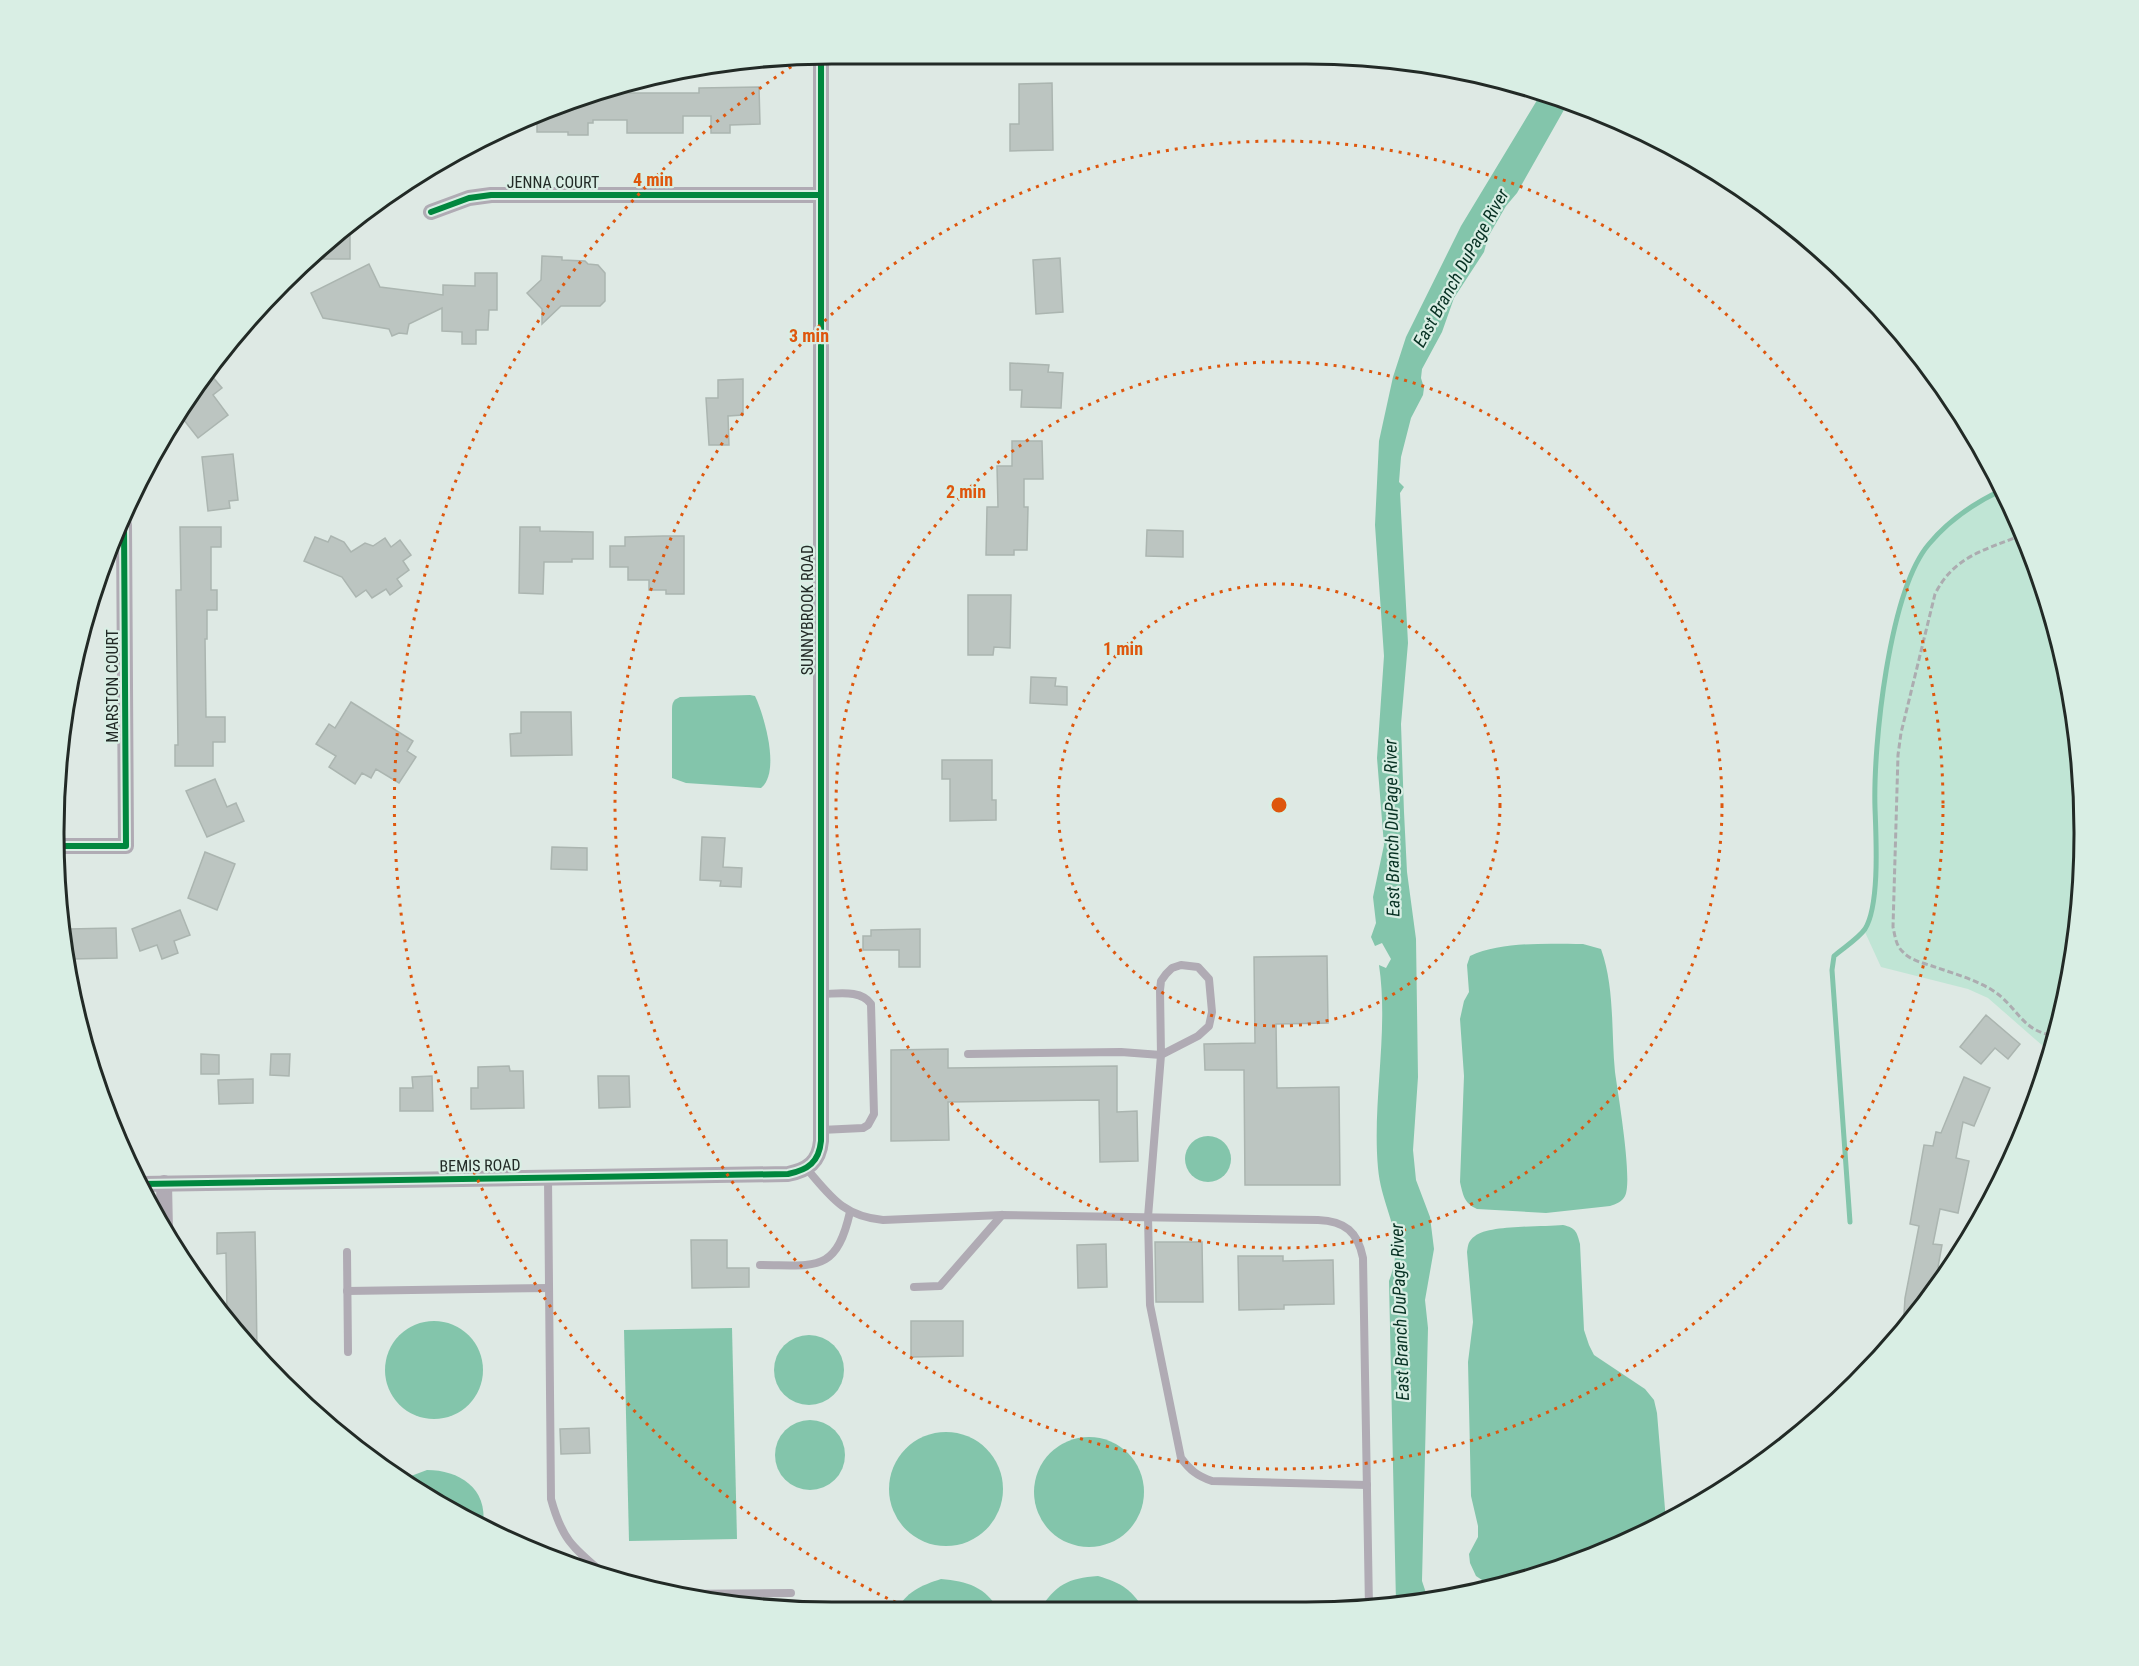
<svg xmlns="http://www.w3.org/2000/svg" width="2139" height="1666" font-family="'Roboto Condensed',sans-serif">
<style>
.green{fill:#c0e5d5}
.water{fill:#83c5ab}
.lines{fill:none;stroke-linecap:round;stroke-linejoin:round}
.stream{stroke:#83c5ab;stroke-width:5}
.building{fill:#bcc5c1;stroke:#abb5b0;stroke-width:1.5}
.path{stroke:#acacb0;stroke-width:3;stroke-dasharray:6 3;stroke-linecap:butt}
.service{stroke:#b0abb4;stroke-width:8}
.minor{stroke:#b0abb4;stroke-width:16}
.cycleway-casing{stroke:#d9eee4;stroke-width:10}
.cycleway{stroke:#00873e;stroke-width:6}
.ring{fill:none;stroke:#de570d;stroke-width:3;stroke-dasharray:3 6}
.labels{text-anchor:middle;stroke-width:4.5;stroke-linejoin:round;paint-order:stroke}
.street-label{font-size:16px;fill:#222a26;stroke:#d9eee4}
.water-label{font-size:18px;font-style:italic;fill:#073123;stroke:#d9eee4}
.rim{fill:none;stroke:#222a26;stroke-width:3}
.centre{fill:#de570d;stroke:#d9eee4;stroke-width:3}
.ring-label{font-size:18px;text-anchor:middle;font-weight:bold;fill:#de570d;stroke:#d9eee4;stroke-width:4.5;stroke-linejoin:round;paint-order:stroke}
</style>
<rect width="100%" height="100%" fill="#dee9e4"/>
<path class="green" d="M 2002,490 L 2044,582 L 2078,731 L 2083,884 L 2059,1034 L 2051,1053 L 1988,998 L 1968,989 L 1881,967 L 1864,930 L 1873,907 L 1876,842 L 1874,785 L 1880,724 L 1889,662 L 1901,603 L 1913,568 L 1929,544 L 1958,515 Z"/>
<g class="water">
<path d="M 1542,92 L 1569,101 L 1517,193 L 1506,206 L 1488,237 L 1484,252 L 1454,298 L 1442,332 L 1422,369 L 1421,378 L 1424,388 L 1423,395 L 1411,418 L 1401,457 L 1399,482 L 1404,487 L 1400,493 L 1408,643 L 1401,724 L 1404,812 L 1407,872 L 1416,939 L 1418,1077 L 1413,1150 L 1416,1180 L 1430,1217 L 1434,1249 L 1425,1300 L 1428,1328 L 1422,1581 L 1427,1596 L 1396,1603 L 1389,1281 C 1407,1234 1382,1212 1378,1168 C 1372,1101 1389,1032 1379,965 L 1386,968 L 1391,959 L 1382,943 L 1375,946 L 1371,937 L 1376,923 L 1373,897 L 1384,845 L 1377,758 L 1384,656 L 1375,525 L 1379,441 L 1393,377 L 1406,337 L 1461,226 Z"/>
<path d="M 750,695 L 755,696 C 764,715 781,772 761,788 L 686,783 L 672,778 L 672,710 C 672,703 673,700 680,697 Z"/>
<path d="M 1583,944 L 1601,949 C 1615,988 1611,1032 1615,1072 C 1618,1094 1633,1181 1625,1196 C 1622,1202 1616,1204 1610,1206 L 1546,1213 L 1477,1209 C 1464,1203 1463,1195 1460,1182 L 1464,1076 L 1460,1019 L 1464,1001 L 1469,992 L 1467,965 L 1470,956 C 1502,941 1549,944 1583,944 Z"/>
<circle cx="1208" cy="1159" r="23"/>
<path d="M 1563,1225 C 1576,1228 1577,1232 1580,1244 L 1584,1330 L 1589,1345 L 1594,1355 L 1645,1389 L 1654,1400 L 1657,1413 L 1666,1521 L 1556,1571 L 1492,1583 L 1490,1580 L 1482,1580 L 1476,1576 L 1470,1563 L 1469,1554 L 1478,1537 L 1478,1526 L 1471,1496 L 1468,1362 L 1473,1322 L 1467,1252 C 1468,1245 1468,1241 1475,1236 C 1489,1225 1542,1227 1563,1225 Z"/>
<circle cx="434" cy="1370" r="49"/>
<path d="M 732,1328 L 737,1539 L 629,1541 L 624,1330 Z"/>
<circle cx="809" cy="1370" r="35"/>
<circle cx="810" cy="1455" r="35"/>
<circle cx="946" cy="1489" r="57"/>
<circle cx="1089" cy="1492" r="55"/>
<path d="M 427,1470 C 459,1470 488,1488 483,1525 L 403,1482 L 411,1476 Z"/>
<path d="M 1098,1576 C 1122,1583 1132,1590 1145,1611 L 1039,1611 C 1055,1585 1068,1578 1098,1576 Z"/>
<path d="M 941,1579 C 967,1581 986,1587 999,1611 L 896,1612 C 905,1592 922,1585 941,1579 Z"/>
</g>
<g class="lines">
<path class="stream" d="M 1850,1222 L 1832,970 L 1834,956 C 1843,948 1858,939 1865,929 C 1880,905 1876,837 1875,808 C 1873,745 1889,591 1929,544 C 1949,520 1974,503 2002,490"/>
</g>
<g class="building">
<path d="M 1052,83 L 1053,150 L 1010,151 L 1010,124 L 1019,124 L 1019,84 Z"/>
<path d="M 759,87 L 760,124 L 730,125 L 730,133 L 711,133 L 711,116 L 683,116 L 683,133 L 627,133 L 627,120 L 593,120 L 593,123 L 588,123 L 588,135 L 568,135 L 568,132 L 537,132 L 537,120 L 601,93 L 699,93 L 699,88 Z"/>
<path d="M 350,230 L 350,259 L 313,259 Z"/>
<path d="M 542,256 L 562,257 L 562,260 L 585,261 L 588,264 L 598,265 L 605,273 L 605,301 L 600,306 L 561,306 L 542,324 L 542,309 L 527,293 L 541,280 Z"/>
<path d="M 1060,258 L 1063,312 L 1036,314 L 1033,260 Z"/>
<path d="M 369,264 L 380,287 L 443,295 L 443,285 L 475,286 L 475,273 L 497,273 L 497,310 L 489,310 L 488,330 L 476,330 L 476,344 L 462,344 L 462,332 L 442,331 L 442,308 L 409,324 L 407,334 L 399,333 L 392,336 L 389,329 L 323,318 L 311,293 Z"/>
<path d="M 1010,363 L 1049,365 L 1048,372 L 1063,373 L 1061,408 L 1021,407 L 1022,390 L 1010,390 Z"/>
<path d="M 211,375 L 222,388 L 213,395 L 228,415 L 198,438 L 180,415 Z"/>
<path d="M 743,379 L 743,415 L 728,416 L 729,445 L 709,445 L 706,398 L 718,398 L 718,380 Z"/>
<path d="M 1012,441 L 1042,441 L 1043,479 L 1024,479 L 1024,507 L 1028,507 L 1027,550 L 1014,550 L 1014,555 L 986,555 L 987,507 L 998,507 L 997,466 L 1012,466 Z"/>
<path d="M 233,454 L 238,500 L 229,501 L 230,508 L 208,511 L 202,457 Z"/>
<path d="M 180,527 L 221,527 L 221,547 L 211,547 L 211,590 L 217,590 L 217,610 L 207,610 L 207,639 L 205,639 L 206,717 L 225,717 L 225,742 L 213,742 L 213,766 L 175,766 L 175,745 L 178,745 L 176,590 L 181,590 Z"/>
<path d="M 520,527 L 540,527 L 540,531 L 593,532 L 593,559 L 572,559 L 572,562 L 544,562 L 543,594 L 519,593 Z"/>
<path d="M 1147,530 L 1183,531 L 1183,557 L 1146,556 Z"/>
<path d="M 331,536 L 344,542 L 351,552 L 365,543 L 373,546 L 385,538 L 391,547 L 400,540 L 411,555 L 403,561 L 409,570 L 397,579 L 402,586 L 390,595 L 386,589 L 372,598 L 366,590 L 356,597 L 342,577 L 304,561 L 315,537 L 328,542 Z"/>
<path d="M 663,536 L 684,536 L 684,594 L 666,594 L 666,590 L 649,590 L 649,580 L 628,580 L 628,567 L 610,567 L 610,546 L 625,546 L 625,537 Z"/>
<path d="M 968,595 L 1011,595 L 1010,648 L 994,647 L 993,655 L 968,655 Z"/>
<path d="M 1031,677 L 1056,678 L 1055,686 L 1067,687 L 1067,705 L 1030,703 Z"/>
<path d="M 351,702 L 413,741 L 407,751 L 416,757 L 399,783 L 376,769 L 371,778 L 362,773 L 355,784 L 329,767 L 336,756 L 316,744 L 329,724 L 335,728 Z"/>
<path d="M 521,712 L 571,712 L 572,755 L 511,756 L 510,734 L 521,733 Z"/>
<path d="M 942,760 L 992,760 L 992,800 L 996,800 L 996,820 L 950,821 L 950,779 L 942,779 Z"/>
<path d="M 215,779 L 227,807 L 236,803 L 244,821 L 207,837 L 186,791 Z"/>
<path d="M 702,837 L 725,838 L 723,867 L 742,868 L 741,887 L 720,886 L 721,881 L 700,880 Z"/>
<path d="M 552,847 L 587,848 L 587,870 L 551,869 Z"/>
<path d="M 205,852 L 235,864 L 217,910 L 188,898 Z"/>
<path d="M 180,910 L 190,935 L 174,941 L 178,953 L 162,959 L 157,945 L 140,951 L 132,929 Z"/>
<path d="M 116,928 L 117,958 L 71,959 L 69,929 Z"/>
<path d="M 920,929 L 920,967 L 899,967 L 899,950 L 863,950 L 863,936 L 871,936 L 871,930 Z"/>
<path d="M 1327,956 L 1328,1023 L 1276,1024 L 1277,1088 L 1339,1087 L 1340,1185 L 1245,1185 L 1244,1070 L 1205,1070 L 1204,1044 L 1255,1043 L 1254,957 Z"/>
<path d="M 1986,1015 L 2020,1044 L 2008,1059 L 1995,1048 L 1981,1064 L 1960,1047 Z"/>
<path d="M 948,1049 L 948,1068 L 1117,1066 L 1117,1112 L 1137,1111 L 1138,1161 L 1100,1162 L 1099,1100 L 948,1102 L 949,1140 L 891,1141 L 891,1050 Z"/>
<path d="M 201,1054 L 219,1055 L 219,1074 L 201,1074 Z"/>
<path d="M 271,1054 L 290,1054 L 289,1076 L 270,1075 Z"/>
<path d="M 509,1066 L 510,1071 L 523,1071 L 524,1108 L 471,1109 L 471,1088 L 478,1088 L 478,1067 Z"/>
<path d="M 432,1076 L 433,1111 L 400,1111 L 400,1088 L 413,1088 L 412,1077 Z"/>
<path d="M 598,1076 L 629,1076 L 630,1107 L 599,1108 Z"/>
<path d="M 1964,1077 L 1990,1088 L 1974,1126 L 1963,1122 L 1956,1158 L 1969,1161 L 1958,1213 L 1940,1209 L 1933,1244 L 1942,1245 L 1938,1267 L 1943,1268 L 1941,1280 L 1924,1307 L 1903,1330 L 1905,1298 L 1919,1226 L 1910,1224 L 1924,1145 L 1933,1146 L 1936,1132 L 1941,1133 Z"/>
<path d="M 253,1079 L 253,1103 L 219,1104 L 218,1080 Z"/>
<path d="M 255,1232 L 256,1280 L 257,1352 L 227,1312 L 226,1253 L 217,1254 L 217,1233 Z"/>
<path d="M 691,1240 L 727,1240 L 727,1268 L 749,1268 L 749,1287 L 692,1288 Z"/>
<path d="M 1155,1242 L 1202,1242 L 1203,1302 L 1156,1302 Z"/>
<path d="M 1106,1244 L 1107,1287 L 1078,1288 L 1077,1245 Z"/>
<path d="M 1238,1256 L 1283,1256 L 1283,1261 L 1333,1260 L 1334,1304 L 1284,1305 L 1284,1309 L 1239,1310 Z"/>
<path d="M 911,1321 L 963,1321 L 963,1356 L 911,1357 Z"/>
<path d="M 589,1428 L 590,1453 L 561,1454 L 560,1429 Z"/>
</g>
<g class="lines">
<path class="path" d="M 2022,535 C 1985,550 1954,556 1935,594 L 1901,733 L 1898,755 L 1893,927 C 1895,936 1896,946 1903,952 C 1910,960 1923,963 1932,966 C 1952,973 1974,979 1992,990 C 2019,1007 2021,1033 2058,1036"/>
<g class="service">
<path d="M 821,994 C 837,994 861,989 871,1004 L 874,1114 L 868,1125 L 863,1128 L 821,1130"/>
<path d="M 968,1054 L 1121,1052 L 1161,1055 L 1198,1036 L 1209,1026 L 1212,1012 L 1209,979 L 1198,967 L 1181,965 L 1172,968 L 1166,974 L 1161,981 L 1160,990 L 1161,1055 L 1148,1217 L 1150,1305 L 1181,1458 C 1190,1470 1197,1476 1212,1481 L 1367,1485"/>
<path d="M 807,1169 C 831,1197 843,1216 883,1220 L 1002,1215 L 1318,1220 C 1345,1221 1358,1232 1363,1258 L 1369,1608"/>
<path d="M 548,1178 L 551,1499 C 562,1539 572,1547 603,1573"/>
<path d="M 347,1252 L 348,1352"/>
<path d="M 760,1265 C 815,1265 836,1274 850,1212"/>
<path d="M 914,1287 L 940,1286 L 1002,1215"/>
<path d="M 347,1291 L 549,1288"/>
<path d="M 671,1594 L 791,1593"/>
</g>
<g class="minor">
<path d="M 431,212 L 469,198 L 491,195 L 821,195"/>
<path d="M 56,846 L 126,846 L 124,525"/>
<path d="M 164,1183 L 165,1231"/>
<path d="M 142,1184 L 788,1174 C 808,1170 819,1162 821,1141 L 821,56"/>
</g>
<defs>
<g id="cycleway">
<path d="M 431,212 L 469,198 L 491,195 L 821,195"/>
<path d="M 56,846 L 126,846 L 124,525"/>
<path d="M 142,1184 L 788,1174 C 808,1170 819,1162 821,1141 L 821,56"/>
</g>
</defs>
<use href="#cycleway" class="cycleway-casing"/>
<use href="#cycleway" class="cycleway"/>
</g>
<g class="ring">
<circle cx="1279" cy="805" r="221"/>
<circle cx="1279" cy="805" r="443"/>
<circle cx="1279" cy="805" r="664"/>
<path d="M912 1610A885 885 0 0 1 803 59"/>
</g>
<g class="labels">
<g class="street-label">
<text x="553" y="188">JENNA COURT</text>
<text transform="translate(807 610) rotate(-90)" y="6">SUNNYBROOK ROAD</text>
<text transform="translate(112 686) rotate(-90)" y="6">MARSTON COURT</text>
<text transform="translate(480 1165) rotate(-1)" y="6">BEMIS ROAD</text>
</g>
<g class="water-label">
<text transform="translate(1461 268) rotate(-61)" y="6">East Branch DuPage River</text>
<text transform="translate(1392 828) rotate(-91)" y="6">East Branch DuPage River</text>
<text transform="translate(1400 1312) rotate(-92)" y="6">East Branch DuPage River</text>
</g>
</g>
<path d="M0 0H2139V1666H0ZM832 64H1306A768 768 0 0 1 2074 832V834A768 768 0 0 1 1306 1602H832A768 768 0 0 1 64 834V832A768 768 0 0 1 832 64Z" fill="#d9eee4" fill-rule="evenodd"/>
<path class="rim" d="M832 64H1306A768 768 0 0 1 2074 832V834A768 768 0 0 1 1306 1602H832A768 768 0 0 1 64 834V832A768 768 0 0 1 832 64Z"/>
<circle cx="1279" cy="805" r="9" class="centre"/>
<g class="ring-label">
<text x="653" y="186">4 min</text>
<text x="809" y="342">3 min</text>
<text x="966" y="498">2 min</text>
<text x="1123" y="655">1 min</text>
</g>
</svg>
